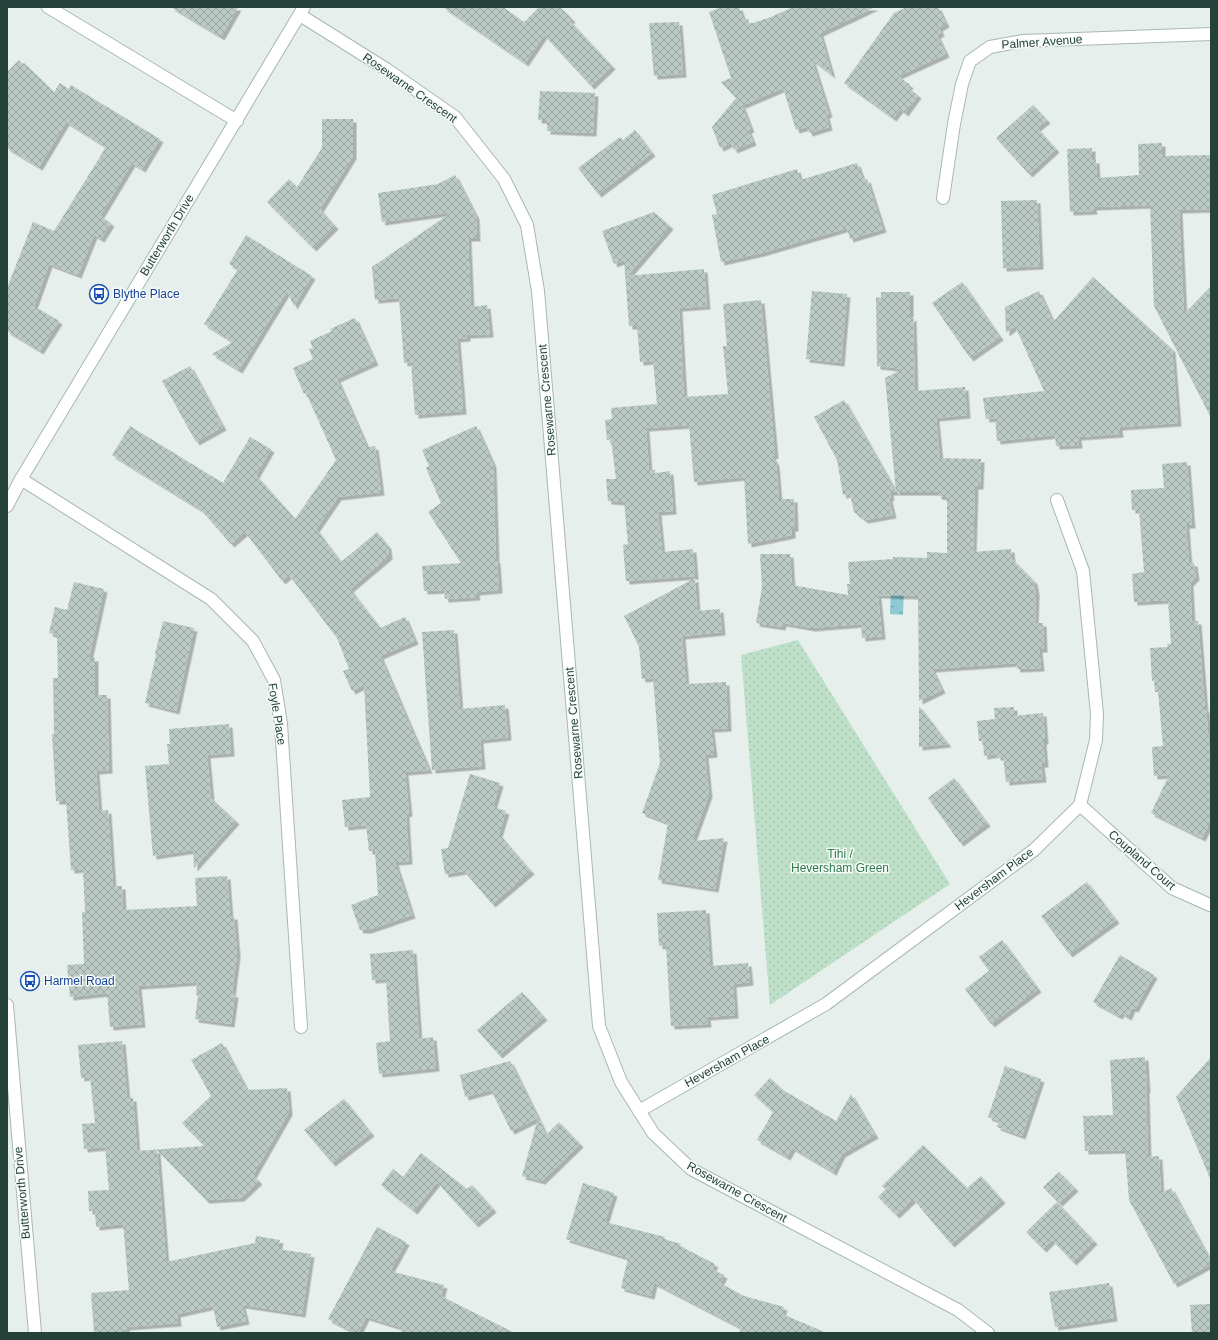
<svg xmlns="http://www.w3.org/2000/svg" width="1218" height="1340" font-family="Arial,sans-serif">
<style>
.park{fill:url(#park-dots)}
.water{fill:url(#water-ripples)}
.building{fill:url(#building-cross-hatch);filter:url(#shadow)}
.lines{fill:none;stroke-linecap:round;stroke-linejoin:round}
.minor-casing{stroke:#a8b8b2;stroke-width:14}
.tertiary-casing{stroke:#a8b8b2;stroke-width:14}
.minor{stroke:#fff;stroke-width:12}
.tertiary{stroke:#fff;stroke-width:12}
.labels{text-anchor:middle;stroke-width:3;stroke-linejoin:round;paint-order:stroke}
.street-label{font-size:12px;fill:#24423a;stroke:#f7fbf9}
.transit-label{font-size:12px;fill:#164399;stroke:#f7fbf9;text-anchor:start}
.park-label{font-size:12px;fill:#2d7a4b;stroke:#f7fbf9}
</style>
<defs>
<pattern id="park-dots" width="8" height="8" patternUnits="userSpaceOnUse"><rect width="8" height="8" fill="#bfe0c8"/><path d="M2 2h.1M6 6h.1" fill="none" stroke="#a4c1ad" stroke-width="1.8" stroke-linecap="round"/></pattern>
<pattern id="water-ripples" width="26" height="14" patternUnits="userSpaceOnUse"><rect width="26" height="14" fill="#8ec9d4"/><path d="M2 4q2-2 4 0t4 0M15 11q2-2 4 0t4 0" fill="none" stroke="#74a5ad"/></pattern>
<pattern id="building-cross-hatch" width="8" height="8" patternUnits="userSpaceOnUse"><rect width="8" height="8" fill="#bbcac4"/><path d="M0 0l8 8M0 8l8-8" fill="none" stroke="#98a6a0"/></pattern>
<filter id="shadow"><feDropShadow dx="3.5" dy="3.5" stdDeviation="0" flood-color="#0004"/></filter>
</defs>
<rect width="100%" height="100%" fill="#e6efeb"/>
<path class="park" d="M 798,640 L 950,884 L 770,1005 L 741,655 Z"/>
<path class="water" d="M 891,588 L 904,588 L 903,615 L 890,614 Z"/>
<g class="building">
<path d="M 171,7 L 238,7 L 221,37 Z"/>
<path d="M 443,7 L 503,7 L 524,22 L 539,7 L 560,7 L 572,19 L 570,21 L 612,66 L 591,86 L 544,35 L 525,63 Z"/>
<path d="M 722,7 L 739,7 L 744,21 L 748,19 L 750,24 L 771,17 L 793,7 L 875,7 L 820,33 L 832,75 L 812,60 L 829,114 L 826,115 L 829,127 L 809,133 L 807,127 L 796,130 L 783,88 L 743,105 L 741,103 L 751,129 L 748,130 L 753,142 L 734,150 L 731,143 L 720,148 L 712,127 L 736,98 L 721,82 L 731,78 L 709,12 Z"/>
<path d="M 907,7 L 938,7 L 946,24 L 939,28 L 941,33 L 937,35 L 946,54 L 898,76 L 910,85 L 908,88 L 918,95 L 905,113 L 900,109 L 893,118 L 844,83 L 894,13 Z"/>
<path d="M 679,22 L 683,74 L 654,76 L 649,23 Z"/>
<path d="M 19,60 L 23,64 L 24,63 L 54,92 L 60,83 L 69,89 L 71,85 L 160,139 L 142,169 L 132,163 L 100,216 L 111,223 L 101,239 L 94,235 L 78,275 L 49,264 L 34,306 L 59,321 L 40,351 L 7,331 L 7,288 L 33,222 L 54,231 L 106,147 L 66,122 L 39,167 L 7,148 L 7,72 Z"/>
<path d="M 540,91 L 595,93 L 593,133 L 547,131 L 547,120 L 538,120 Z"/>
<path d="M 1033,105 L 1047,120 L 1037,128 L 1056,149 L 1029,174 L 996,138 Z"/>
<path d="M 322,119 L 353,119 L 353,156 L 320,209 L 335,226 L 313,248 L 267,202 L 289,179 L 297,187 L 322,148 Z"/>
<path d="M 635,130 L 652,153 L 598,194 L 578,168 L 620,137 L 623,140 Z"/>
<path d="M 1162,143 L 1162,156 L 1211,155 L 1211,209 L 1179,210 L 1184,314 L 1211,286 L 1211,418 L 1154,306 L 1150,205 L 1093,207 L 1094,211 L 1070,212 L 1067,149 L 1092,148 L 1092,160 L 1096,160 L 1097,178 L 1139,175 L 1138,144 Z"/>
<path d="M 857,163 L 863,180 L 867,179 L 883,229 L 850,239 L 847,228 L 761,253 L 721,262 L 712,215 L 717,214 L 712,195 L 797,169 L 800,180 Z"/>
<path d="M 455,175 L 476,216 L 477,238 L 468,238 L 471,307 L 487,305 L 490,334 L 467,335 L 467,338 L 457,339 L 463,411 L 415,415 L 411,362 L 404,363 L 399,298 L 375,300 L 372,267 L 452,212 L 382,222 L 378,193 L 438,184 Z"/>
<path d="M 1037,200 L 1040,266 L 1003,268 L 1001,201 Z"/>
<path d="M 654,212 L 670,226 L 627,276 L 704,269 L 707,306 L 679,308 L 684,397 L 728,394 L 723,346 L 727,346 L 723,304 L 761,300 L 775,455 L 772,456 L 776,463 L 779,499 L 794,499 L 795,528 L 792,528 L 792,535 L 748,544 L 744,477 L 694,482 L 689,425 L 646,428 L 649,470 L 655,470 L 655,473 L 670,471 L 673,511 L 658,512 L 662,552 L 693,549 L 695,576 L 626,581 L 623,545 L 628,544 L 624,502 L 608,501 L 606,479 L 616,479 L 611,439 L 607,440 L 605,420 L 612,419 L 611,408 L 657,404 L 653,361 L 640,362 L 637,326 L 629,326 L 624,260 L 614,264 L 602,231 Z"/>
<path d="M 246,235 L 312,276 L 294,306 L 287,291 L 239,370 L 212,354 L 233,342 L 204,324 L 238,269 L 229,264 Z"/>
<path d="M 1093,277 L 1172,349 L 1178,423 L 1119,427 L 1120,434 L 1078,437 L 1079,445 L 1056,446 L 1055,435 L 997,441 L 995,418 L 986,419 L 983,398 L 1044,391 L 1015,326 L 1006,333 L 1005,307 L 1039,291 L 1053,322 Z"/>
<path d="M 962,282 L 1000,337 L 970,358 L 932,303 Z"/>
<path d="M 812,291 L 847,294 L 841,363 L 806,359 Z"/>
<path d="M 881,292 L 910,292 L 910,319 L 913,317 L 915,391 L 965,387 L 967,415 L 936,418 L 940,458 L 981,459 L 980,486 L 975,486 L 973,552 L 1011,549 L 1012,559 L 1034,581 L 1036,592 L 1035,623 L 1043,623 L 1044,649 L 1039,649 L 1041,668 L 1017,669 L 1016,663 L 932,669 L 942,690 L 919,701 L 918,596 L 878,595 L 882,636 L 862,638 L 861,624 L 812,628 L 783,623 L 782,627 L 756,623 L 762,587 L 760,554 L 790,554 L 792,585 L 848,595 L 847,584 L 850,584 L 848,562 L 893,559 L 893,557 L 927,558 L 927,552 L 947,553 L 947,497 L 938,496 L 938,492 L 896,492 L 885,378 L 903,369 L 877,366 L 876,297 L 881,298 Z"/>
<path d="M 355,318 L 375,362 L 337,379 L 367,447 L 375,446 L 381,492 L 338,497 L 316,529 L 341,562 L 377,532 L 388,546 L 389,556 L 350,589 L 380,628 L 405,617 L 415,641 L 380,656 L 429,770 L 405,772 L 409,813 L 406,814 L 409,861 L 395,862 L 412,915 L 368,930 L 360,930 L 351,905 L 378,895 L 375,851 L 369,851 L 366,825 L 345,827 L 342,800 L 370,797 L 364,685 L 352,691 L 343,671 L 349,669 L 337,638 L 289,575 L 282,581 L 245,532 L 231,544 L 201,510 L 112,455 L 130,426 L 223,483 L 250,437 L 271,449 L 256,475 L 295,519 L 336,460 L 306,393 L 304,394 L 293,368 L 313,359 L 309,349 L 313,348 L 310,341 L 332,331 L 330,329 Z"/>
<path d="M 190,366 L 223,427 L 196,442 L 162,381 Z"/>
<path d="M 844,400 L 896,492 L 890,492 L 891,497 L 889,498 L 893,515 L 865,520 L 854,512 L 850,494 L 843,495 L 837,460 L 814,417 Z"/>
<path d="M 476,426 L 493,464 L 496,560 L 497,560 L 499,590 L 476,592 L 477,597 L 445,599 L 444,590 L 424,591 L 422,566 L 461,563 L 428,512 L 441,503 L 426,468 L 429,466 L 422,450 Z"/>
<path d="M 1187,462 L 1192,525 L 1186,525 L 1189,563 L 1194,563 L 1196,577 L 1190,583 L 1192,621 L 1198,621 L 1205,709 L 1206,709 L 1209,743 L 1211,745 L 1211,751 L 1209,753 L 1211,779 L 1211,820 L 1202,838 L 1151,813 L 1169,775 L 1154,776 L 1152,747 L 1163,746 L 1158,692 L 1155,692 L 1154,680 L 1152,681 L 1150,648 L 1168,647 L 1167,644 L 1171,644 L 1168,600 L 1134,602 L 1132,574 L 1144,572 L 1139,510 L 1132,510 L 1131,490 L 1164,488 L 1162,464 Z"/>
<path d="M 695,578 L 697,611 L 720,609 L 722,632 L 682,636 L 686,684 L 726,682 L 728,728 L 711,729 L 714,754 L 705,755 L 709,794 L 692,841 L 724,838 L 715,889 L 658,880 L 668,823 L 642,813 L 660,763 L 653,678 L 642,679 L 639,647 L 624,616 Z"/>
<path d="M 74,582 L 104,589 L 89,658 L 95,658 L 95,695 L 107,695 L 109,770 L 96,771 L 99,811 L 108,810 L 113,886 L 122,886 L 123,910 L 197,906 L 195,878 L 227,876 L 230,916 L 234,916 L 237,954 L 232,994 L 235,994 L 231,1024 L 195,1019 L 198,996 L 196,995 L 197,982 L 138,986 L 142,1024 L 110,1027 L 107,993 L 70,997 L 67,965 L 84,964 L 82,912 L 85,912 L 83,869 L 71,870 L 66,801 L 56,801 L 52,734 L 54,734 L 53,678 L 58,678 L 57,635 L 49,633 L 55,607 L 67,610 Z"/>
<path d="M 163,621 L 194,628 L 176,711 L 145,703 L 156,655 L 155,654 Z"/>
<path d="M 454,630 L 460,709 L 505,705 L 508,737 L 480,740 L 482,766 L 432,770 L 422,632 Z"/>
<path d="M 919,706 L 948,744 L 919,747 Z"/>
<path d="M 1014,707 L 1014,716 L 1043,713 L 1045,741 L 1043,741 L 1045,764 L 1041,764 L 1043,779 L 1006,782 L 1003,757 L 997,757 L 997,754 L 984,756 L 983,741 L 979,741 L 977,721 L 995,719 L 994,708 Z"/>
<path d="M 229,724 L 231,753 L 207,755 L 211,798 L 236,821 L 194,868 L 193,850 L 153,856 L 145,766 L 169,764 L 167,744 L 170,744 L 169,729 Z"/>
<path d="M 470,774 L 500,783 L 493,807 L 506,811 L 499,834 L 531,871 L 492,904 L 464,871 L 445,874 L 441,849 L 448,848 Z"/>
<path d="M 954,778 L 987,823 L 960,843 L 928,798 Z"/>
<path d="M 1087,882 L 1116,920 L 1069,954 L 1041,916 Z"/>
<path d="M 706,910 L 710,966 L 748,963 L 750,982 L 733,984 L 735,1015 L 707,1017 L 708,1024 L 671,1026 L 666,945 L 659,946 L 657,913 Z"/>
<path d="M 1002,940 L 1038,989 L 991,1024 L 965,989 L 989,971 L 979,957 Z"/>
<path d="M 413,950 L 419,1039 L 433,1037 L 436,1068 L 379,1074 L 376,1043 L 390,1041 L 386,979 L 372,980 L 370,954 Z"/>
<path d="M 1120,955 L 1154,975 L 1135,1009 L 1132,1008 L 1128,1017 L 1121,1013 L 1119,1016 L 1093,1002 Z"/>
<path d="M 522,992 L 544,1017 L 499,1055 L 477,1030 Z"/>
<path d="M 122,1041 L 127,1098 L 133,1098 L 137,1151 L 204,1146 L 182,1123 L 211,1096 L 191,1060 L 222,1043 L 247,1090 L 287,1088 L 289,1112 L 253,1175 L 259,1181 L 241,1198 L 206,1200 L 157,1150 L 166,1262 L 255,1243 L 256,1236 L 280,1240 L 278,1249 L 311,1254 L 302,1314 L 242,1305 L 246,1321 L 217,1327 L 213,1306 L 177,1314 L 178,1323 L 126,1327 L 127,1333 L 94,1333 L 91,1293 L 129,1290 L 123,1224 L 96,1227 L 95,1211 L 89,1211 L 88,1191 L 109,1190 L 105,1147 L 84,1149 L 82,1124 L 95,1123 L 90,1077 L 81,1078 L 78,1045 Z"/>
<path d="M 1145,1057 L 1147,1090 L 1146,1089 L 1148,1157 L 1159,1156 L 1161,1193 L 1171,1188 L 1211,1262 L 1211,1264 L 1174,1284 L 1129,1200 L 1125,1150 L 1085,1151 L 1083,1116 L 1113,1115 L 1110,1060 Z"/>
<path d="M 1211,1057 L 1211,1181 L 1176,1097 Z"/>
<path d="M 510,1061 L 538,1118 L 511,1131 L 491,1090 L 465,1097 L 460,1075 Z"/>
<path d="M 1005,1066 L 1041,1079 L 1022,1136 L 997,1127 L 999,1121 L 988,1117 Z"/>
<path d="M 770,1078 L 783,1090 L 836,1121 L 851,1094 L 875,1135 L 842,1154 L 833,1172 L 792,1148 L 787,1157 L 757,1140 L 773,1112 L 754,1095 Z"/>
<path d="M 344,1099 L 371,1133 L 332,1163 L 304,1130 Z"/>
<path d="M 538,1118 L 546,1135 L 559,1122 L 580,1144 L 542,1181 L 522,1176 Z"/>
<path d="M 923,1145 L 967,1188 L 981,1176 L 1002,1200 L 951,1244 L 913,1199 L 896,1215 L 878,1197 L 886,1189 L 882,1186 Z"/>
<path d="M 421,1153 L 467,1189 L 472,1185 L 493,1209 L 475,1224 L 437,1182 L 414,1211 L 381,1185 L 393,1169 L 403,1177 Z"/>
<path d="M 1059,1172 L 1075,1188 L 1059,1203 L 1043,1187 Z"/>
<path d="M 583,1183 L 614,1193 L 605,1222 L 665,1237 L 664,1239 L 681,1244 L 680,1246 L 715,1264 L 712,1269 L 724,1275 L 720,1283 L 744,1296 L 784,1307 L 782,1314 L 827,1333 L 739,1333 L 741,1328 L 654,1283 L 651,1296 L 621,1288 L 628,1258 L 566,1239 Z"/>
<path d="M 1057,1202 L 1094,1241 L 1073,1262 L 1052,1240 L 1043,1249 L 1026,1232 Z"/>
<path d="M 377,1227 L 406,1242 L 390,1271 L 444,1285 L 441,1296 L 515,1333 L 401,1333 L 402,1328 L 366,1317 L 358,1333 L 355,1333 L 328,1319 Z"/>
<path d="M 1109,1283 L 1114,1318 L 1055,1327 L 1049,1292 Z"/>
<path d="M 1211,1304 L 1211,1333 L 1192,1333 L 1190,1305 Z"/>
</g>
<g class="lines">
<defs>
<g id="minor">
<path d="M 48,7 L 237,121"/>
<path d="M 300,15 L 386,69 L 455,117 L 504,179 L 527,225 L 538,291 L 599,1026 L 621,1082 L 653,1133 L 691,1169 L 958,1310 L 988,1333"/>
<path d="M 943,198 L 954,124 L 962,84 L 970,61 L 990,47 L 1023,41 L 1211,34"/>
<path d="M 21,479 L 211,599 L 253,641 L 274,680 L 281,724 L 301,1027"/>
<path d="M 1080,805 L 1172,888 L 1210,905"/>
<path d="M 639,1111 L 826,1004 L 1034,850 L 1080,805 L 1096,740 L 1097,714 L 1083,571 L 1057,500"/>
</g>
<g id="tertiary">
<path d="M 7,506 L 21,479 L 304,7"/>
<path d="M 7,1005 L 35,1333"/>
</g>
</defs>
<use href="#minor" class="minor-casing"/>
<use href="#tertiary" class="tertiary-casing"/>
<use href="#minor" class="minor"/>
<use href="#tertiary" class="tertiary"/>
</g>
<defs>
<symbol id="bus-ring" viewBox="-11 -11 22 22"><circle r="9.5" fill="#f7fbf9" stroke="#1a4fb4" stroke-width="1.5"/><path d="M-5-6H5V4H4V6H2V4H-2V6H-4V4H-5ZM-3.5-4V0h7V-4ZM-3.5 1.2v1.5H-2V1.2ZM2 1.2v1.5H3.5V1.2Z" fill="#1a4fb4"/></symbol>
</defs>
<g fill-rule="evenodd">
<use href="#bus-ring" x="88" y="283" width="22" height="22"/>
<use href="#bus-ring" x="19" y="970" width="22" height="22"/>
</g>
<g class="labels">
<g class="street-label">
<text transform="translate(1042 42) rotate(-4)" y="4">Palmer Avenue</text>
<text transform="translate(410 88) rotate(35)" y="4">Rosewarne Crescent</text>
<text transform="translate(167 235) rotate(-59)" y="4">Butterworth Drive</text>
<text transform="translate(547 400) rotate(-95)" y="4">Rosewarne Crescent</text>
<text transform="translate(277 714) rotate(81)" y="4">Foyle Place</text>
<text transform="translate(574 723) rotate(-95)" y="4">Rosewarne Crescent</text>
<text transform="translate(1142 860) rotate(41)" y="4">Coupland Court</text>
<text transform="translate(994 879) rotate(-37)" y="4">Heversham Place</text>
<text transform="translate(727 1061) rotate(-29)" y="4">Heversham Place</text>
<text transform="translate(737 1192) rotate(29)" y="4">Rosewarne Crescent</text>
<text transform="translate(22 1193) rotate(-95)" y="4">Butterworth Drive</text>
</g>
<g class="transit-label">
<text x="113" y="298">Blythe Place</text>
<text x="44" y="985">Harmel Road</text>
</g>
<g class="park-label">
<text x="840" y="858">Tihi /<tspan x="840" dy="14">Heversham Green</tspan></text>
</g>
</g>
<rect width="1218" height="1340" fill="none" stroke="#24423a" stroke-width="16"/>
</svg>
